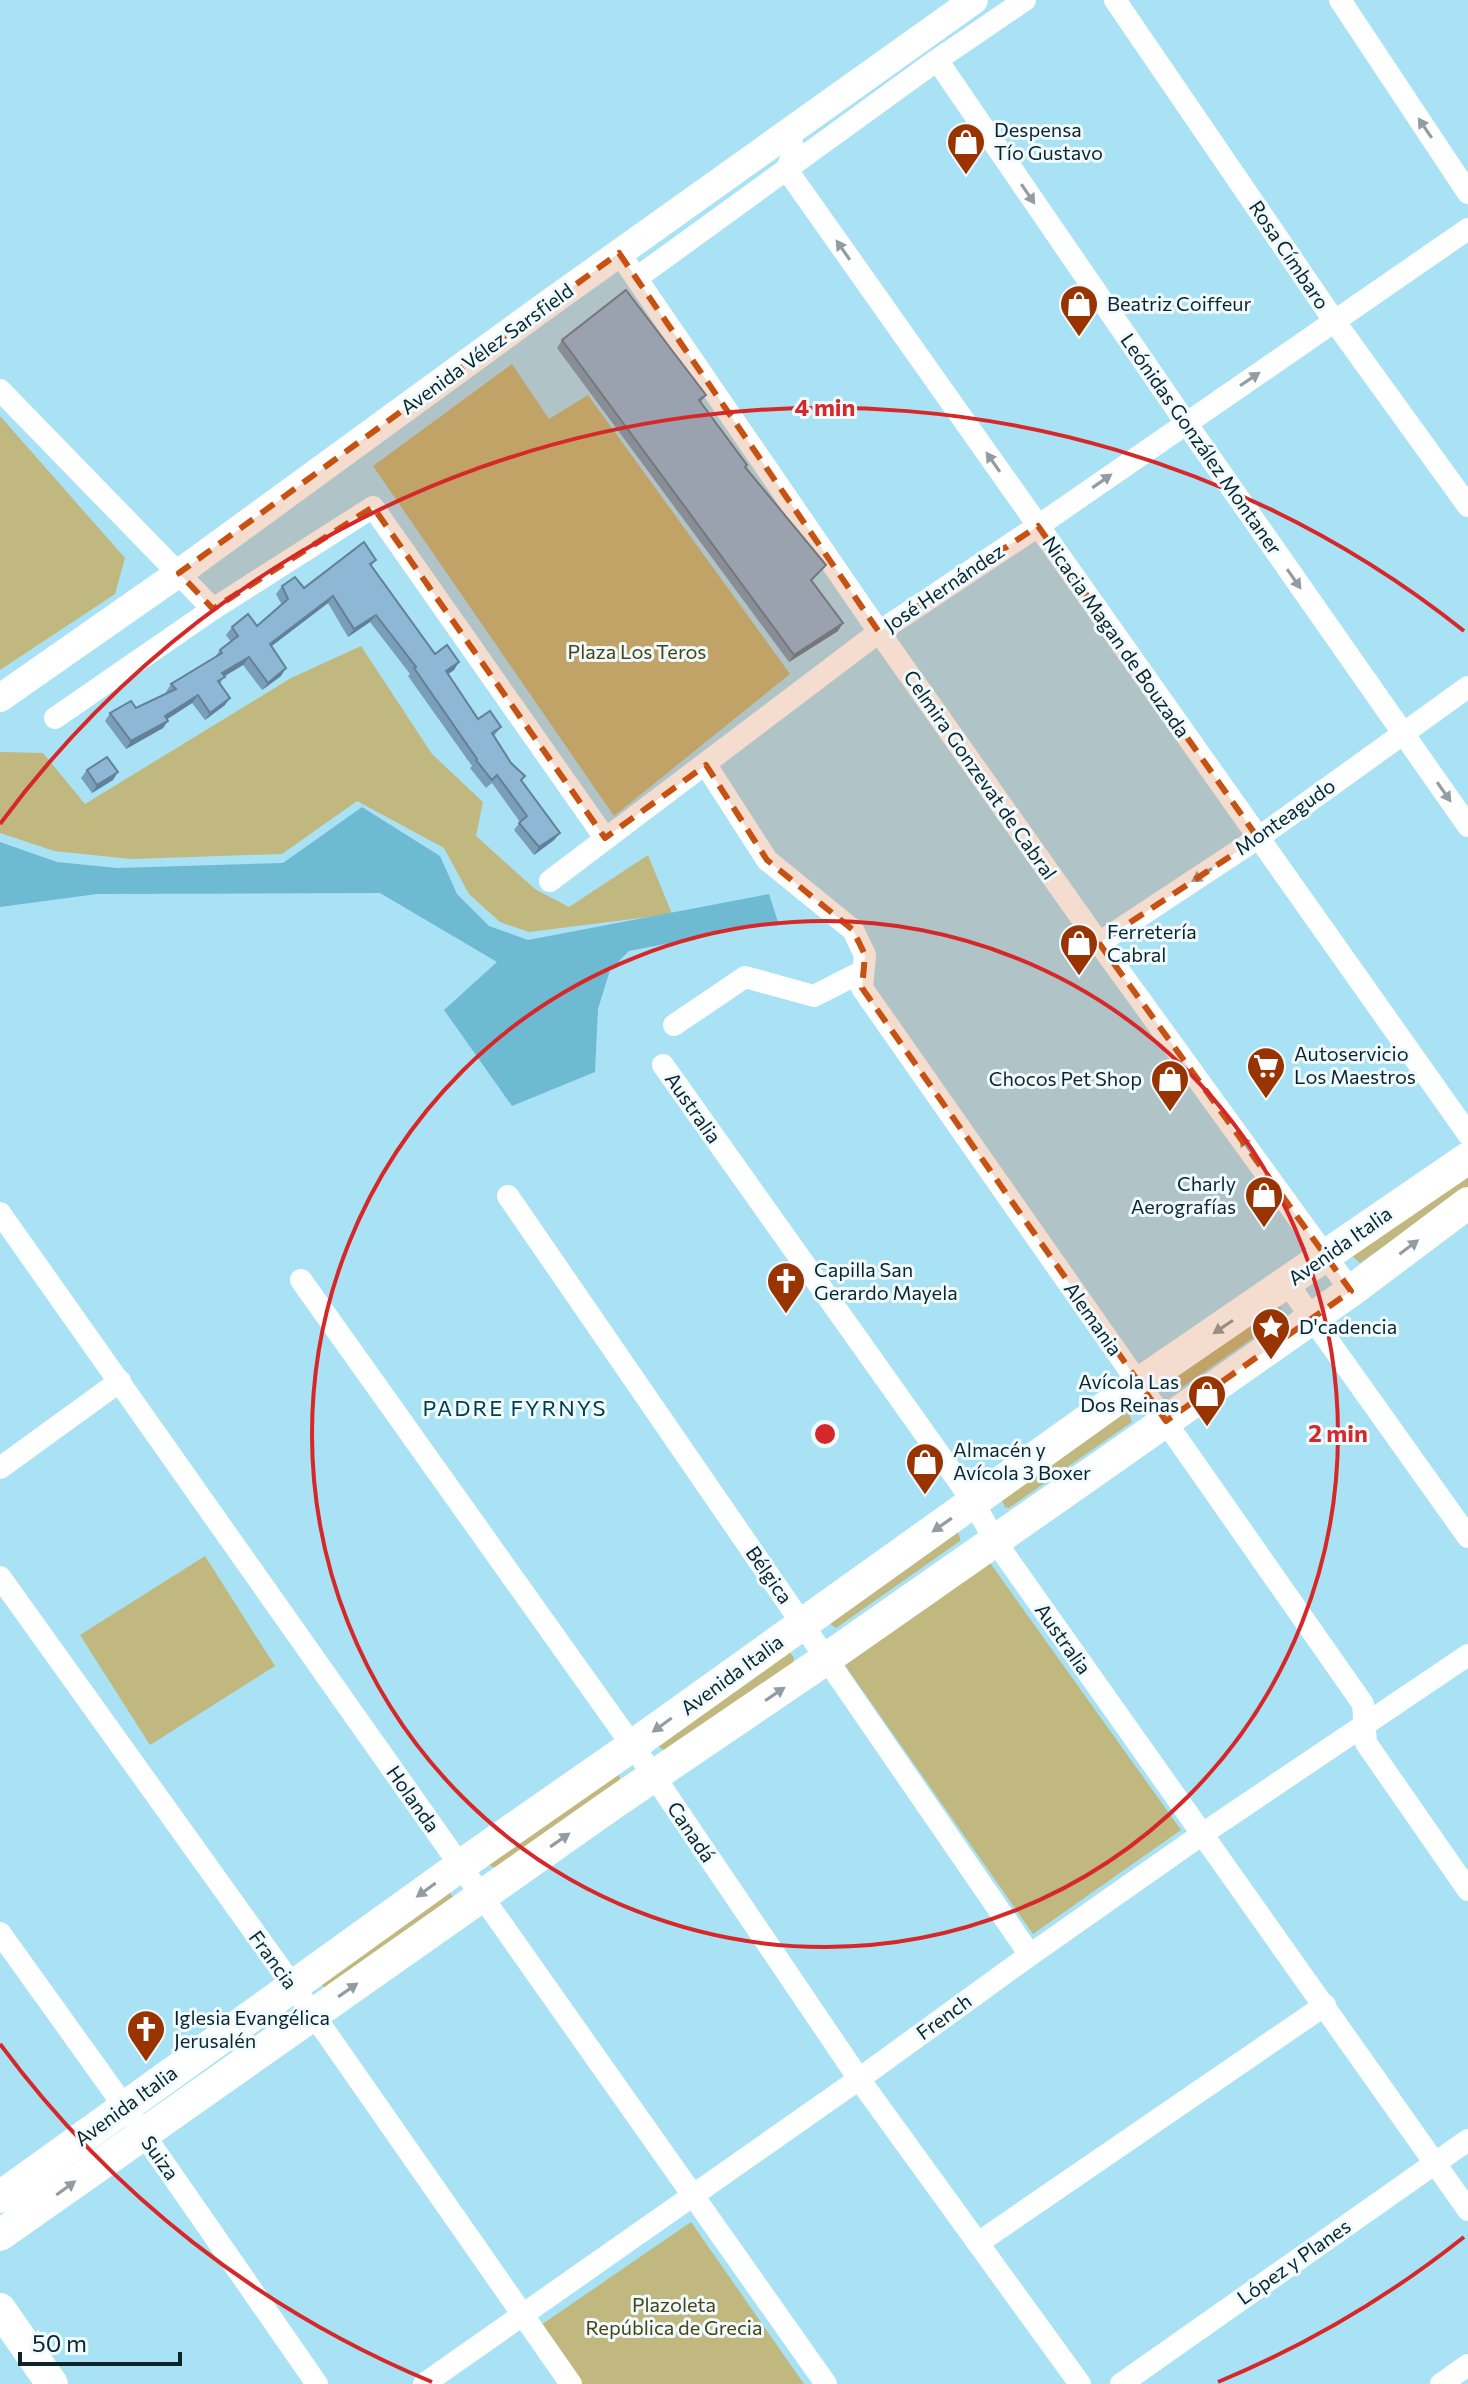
<svg xmlns="http://www.w3.org/2000/svg" width="1468" height="2384" font-family="Commissioner,sans-serif">
<style>
.green{fill:#c0b87f}
.water{fill:#6fbad3}
.lines{fill:none;stroke-linecap:round;stroke-linejoin:round}
.minor{stroke:#fff;stroke-width:22}
.tertiary{stroke:#fff;stroke-width:28}
.secondary{stroke:#fff;stroke-width:32}
.wall{fill:#7a9db8}
.shaded-wall{fill:#638096}
.building{fill:#8eb7d6;stroke:#638096;stroke-width:2}
.oneway{fill:#939ca0}
.marked{fill:#c75111;fill-opacity:0.2;stroke:#c75111;stroke-width:6;stroke-dasharray:16 10;stroke-linejoin:round}
.ring{fill:none;stroke:#d62828;stroke-width:4}
.labels{text-anchor:middle;stroke-width:6;stroke-linejoin:round;paint-order:stroke}
.poi-label{font-size:20px;fill:#0e242b;stroke:#f0fbff;text-anchor:start}
.street-label{font-size:20px;fill:#0e242b;stroke:#f0fbff}
.park-label{font-size:20px;fill:#494210;stroke:#f0fbff}
.neighbourhood-label{font-size:22px;letter-spacing:2px;fill:#003d4d;stroke:#f0fbff}
.centre{fill:#d62828;stroke:#f0fbff;stroke-width:4}
.ring-label{font-size:24px;text-anchor:middle;font-weight:bold;fill:#d62828;stroke:#f0fbff;stroke-width:6;stroke-linejoin:round;paint-order:stroke}
</style>
<rect width="100%" height="100%" fill="#aae2f5"/>
<g class="green">
<path d="M 512,364 L 549,419 L 588,395 L 790,674 L 614,816 L 373,466 Z"/>
<path d="M 0,416 L 125,558 L 115,594 L 0,670 Z"/>
<path d="M 361,646 L 432,754 L 483,802 L 476,836 L 535,889 L 569,907 L 648,855 L 672,914 L 529,932 L 500,922 L 469,894 L 444,848 L 357,801 L 282,854 L 131,859 L 54,851 L 0,833 L 0,752 L 43,753 L 85,804 L 291,678 Z"/>
<path d="M 1468,1172 L 1468,1188 L 1360,1263 L 1353,1257 L 1353,1253 Z"/>
<path d="M 1280,1305 L 1283,1317 L 1178,1390 L 1171,1385 L 1171,1380 Z"/>
<path d="M 1123,1411 L 1128,1411 L 1132,1422 L 1009,1508 L 1005,1507 L 1001,1498 Z"/>
<path d="M 956,1530 L 960,1537 L 960,1541 L 836,1628 L 829,1623 Z"/>
<path d="M 205,1556 L 275,1666 L 150,1745 L 80,1635 Z"/>
<path d="M 988,1560 L 1181,1830 L 1033,1934 L 842,1661 Z"/>
<path d="M 789,1651 L 794,1658 L 793,1663 L 665,1751 L 658,1746 Z"/>
<path d="M 617,1770 L 621,1781 L 496,1869 L 488,1864 Z"/>
<path d="M 448,1890 L 453,1897 L 327,1989 L 320,1984 Z"/>
<path d="M 691,2222 L 804,2384 L 582,2384 L 541,2325 Z"/>
</g>
<path class="water" d="M 362,807 L 440,856 L 457,894 L 489,926 L 528,940 L 769,894 L 778,922 L 629,951 L 610,970 L 598,1009 L 595,1072 L 512,1106 L 444,1010 L 497,962 L 380,893 L 97,894 L 0,907 L 0,842 L 57,862 L 117,868 L 283,863 Z"/>
<g class="lines">
<g class="minor">
<path d="M 1115,0 L 1335,322 L 1468,506"/>
<path d="M 1340,0 L 1468,193"/>
<path d="M 937,60 L 1186,423 L 1468,826"/>
<path d="M 788,134 L 794,149 L 787,170 L 1468,1134"/>
<path d="M 619,253 L 879,632 L 1099,943 L 1351,1291"/>
<path d="M 638,277 L 937,60 L 1025,0"/>
<path d="M 0,390 L 213,609"/>
<path d="M 55,718 L 213,609 L 373,507 L 605,838"/>
<path d="M 706,765 L 767,860 L 853,930 L 865,955 L 862,988 L 1363,1704 L 1366,1743 L 1468,1890"/>
<path d="M 550,881 L 879,632 L 1038,526 L 1468,229"/>
<path d="M 1099,943 L 1258,838 L 1468,687"/>
<path d="M 674,1025 L 745,977 L 814,996 L 863,971"/>
<path d="M 663,1065 L 974,1503 L 995,1541 L 1468,2210"/>
<path d="M 508,1196 L 1030,1955"/>
<path d="M 0,1213 L 826,2384"/>
<path d="M 301,1280 L 654,1776 L 859,2079 L 1080,2384"/>
<path d="M 1287,1283 L 1468,1537"/>
<path d="M 0,1468 L 120,1381"/>
<path d="M 0,1577 L 313,2014 L 571,2384"/>
<path d="M 0,1933 L 124,2106 L 317,2384"/>
<path d="M 978,2243 L 1325,2005"/>
<path d="M 424,2384 L 859,2079 L 1030,1955 L 1201,1835 L 1468,1655"/>
<path d="M 1121,2384 L 1468,2140"/>
<path d="M 1441,2384 L 1468,2365"/>
</g>
<path class="tertiary" d="M 0,698 L 179,573 L 541,309 L 974,0"/>
<g class="secondary">
<path d="M 0,2197 L 460,1866 L 632,1746 L 1138,1384 L 1468,1158"/>
<path d="M 0,2235 L 614,1803 L 826,1659 L 1166,1421 L 1351,1291 L 1468,1203"/>
<path d="M 0,2309 L 52,2384"/>
</g>
</g>
<g class="wall">
<path d="M 562,340 L 706,395 L 701,402 L 745,468 L 826,565 L 812,581 L 838,631 L 789,662 L 557,348 Z"/>
<path d="M 376,560 L 371,566 L 435,654 L 454,670 L 448,674 L 478,719 L 501,727 L 494,736 L 521,781 L 560,833 L 554,840 L 534,855 L 514,830 L 520,822 L 492,783 L 486,788 L 470,768 L 472,766 L 408,676 L 410,674 L 370,622 L 348,637 L 328,603 L 271,646 L 281,676 L 262,690 L 243,665 L 224,676 L 220,684 L 225,705 L 205,720 L 192,703 L 167,719 L 163,728 L 126,749 L 105,721 L 110,713 L 136,708 L 167,693 L 166,692 L 171,684 L 215,657 L 220,650 L 231,642 L 226,635 L 232,627 L 257,626 L 282,605 L 276,594 L 282,586 L 304,588 Z"/>
<path d="M 87,770 L 113,780 L 92,793 L 81,778 Z"/>
</g>
<g class="shaded-wall">
<path d="M 333,596 L 328,603 L 264,652 L 270,644 Z"/>
<path d="M 376,615 L 370,622 L 348,637 L 354,629 Z"/>
<path d="M 843,623 L 838,631 L 789,662 L 794,655 Z"/>
<path d="M 249,657 L 243,665 L 217,681 L 222,673 Z"/>
<path d="M 459,662 L 454,670 L 441,679 L 446,671 Z"/>
<path d="M 286,668 L 281,676 L 262,690 L 268,683 Z"/>
<path d="M 198,695 L 192,703 L 160,724 L 165,716 Z"/>
<path d="M 230,698 L 225,705 L 205,720 L 210,713 Z"/>
<path d="M 168,721 L 163,728 L 126,749 L 131,741 Z"/>
<path d="M 118,772 L 113,780 L 92,793 L 97,785 Z"/>
<path d="M 560,833 L 554,840 L 534,855 L 539,847 Z"/>
</g>
<g class="building">
<path d="M 626,290 L 706,395 L 699,400 L 747,465 L 745,467 L 826,565 L 811,580 L 843,623 L 794,655 L 562,340 Z"/>
<path d="M 364,542 L 376,560 L 370,564 L 435,654 L 447,645 L 459,662 L 446,671 L 478,719 L 490,711 L 501,727 L 492,733 L 511,763 L 525,776 L 521,780 L 560,833 L 539,847 L 519,823 L 527,816 L 497,775 L 492,780 L 476,760 L 477,759 L 414,668 L 416,667 L 376,615 L 354,629 L 333,596 L 270,644 L 286,668 L 268,683 L 249,657 L 222,673 L 225,677 L 218,681 L 230,698 L 210,713 L 198,695 L 165,716 L 168,721 L 131,741 L 110,713 L 131,701 L 136,708 L 176,689 L 171,684 L 222,653 L 220,650 L 238,636 L 232,627 L 248,614 L 257,626 L 288,599 L 282,586 L 295,577 L 304,588 Z"/>
<path d="M 107,757 L 118,772 L 97,785 L 87,770 Z"/>
</g>
<defs><path id="oneway-solid" d="M-6-.8H1V-3.2L6.5 0L1 3.2V.8H-6Z" transform="scale(2)"/></defs>
<g class="oneway">
<use href="#oneway-solid" transform="translate(1425 128) rotate(-124)"/>
<use href="#oneway-solid" transform="translate(1028 194) rotate(56)"/>
<use href="#oneway-solid" transform="translate(843 250) rotate(-125)"/>
<use href="#oneway-solid" transform="translate(1250 379) rotate(-34)"/>
<use href="#oneway-solid" transform="translate(993 462) rotate(-125)"/>
<use href="#oneway-solid" transform="translate(1102 481) rotate(-35)"/>
<use href="#oneway-solid" transform="translate(1294 579) rotate(55)"/>
<use href="#oneway-solid" transform="translate(1444 792) rotate(55)"/>
<use href="#oneway-solid" transform="translate(1202 875) rotate(147)"/>
<use href="#oneway-solid" transform="translate(1247 1146) rotate(-126)"/>
<use href="#oneway-solid" transform="translate(1409 1247) rotate(-37)"/>
<use href="#oneway-solid" transform="translate(1223 1327) rotate(146)"/>
<use href="#oneway-solid" transform="translate(942 1525) rotate(145)"/>
<use href="#oneway-solid" transform="translate(775 1694) rotate(-34)"/>
<use href="#oneway-solid" transform="translate(662 1725) rotate(144)"/>
<use href="#oneway-solid" transform="translate(560 1840) rotate(-35)"/>
<use href="#oneway-solid" transform="translate(426 1890) rotate(144)"/>
<use href="#oneway-solid" transform="translate(348 1990) rotate(-35)"/>
<use href="#oneway-solid" transform="translate(66 2188) rotate(-36)"/>
</g>
<path class="marked" d="M 619,253 L 879,632 L 1038,526 L 1258,838 L 1099,943 L 1351,1291 L 1166,1421 L 862,988 L 865,955 L 853,930 L 767,860 L 706,765 L 605,838 L 373,507 L 213,609 L 179,573 Z"/>
<g class="ring">
<circle cx="825" cy="1434" r="513"/>
<path d="M1464 2237A1026 1026 0 0 1 1218 2382M432 2382A1026 1026 0 0 1 0 2044M0 824A1026 1026 0 0 1 1464 631"/>
</g>
<defs>
<symbol id="shop-pin" viewBox="-11 -11 22 30"><path d="M0 17L-7.5 6A9.5 9.5 0 1 1 7.5 6Z" fill="#993400" stroke="#f0fbff"/><path d="M-5-2.5h2.3a2.7 3.5 0 0 1 5.4 0H5L5.5 6h-11ZM-1.5-2.5h3a1.5 2.3 0 0 0-3 0Z" fill="#fff"/></symbol>
<symbol id="supermarket-pin" viewBox="-11 -11 22 30"><path d="M0 17L-7.5 6A9.5 9.5 0 1 1 7.5 6Z" fill="#993400" stroke="#f0fbff"/><path d="M-6-5.5h2.5l.6 2H6L4.5 2H-2.5L-4.4-4H-6ZM-1.5 3.2a1.3 1.3 0 1 0 .1 0ZM3 3.2a1.3 1.3 0 1 0 .1 0Z" fill="#fff"/></symbol>
<symbol id="church-pin" viewBox="-11 -11 22 30"><path d="M0 17L-7.5 6A9.5 9.5 0 1 1 7.5 6Z" fill="#993400" stroke="#f0fbff"/><path d="M-1.2-6h2.4v3.5h3.3v2.4h-3.3V6h-2.4V-.1h-3.3v-2.4h3.3Z" fill="#fff"/></symbol>
<symbol id="sight-pin" viewBox="-11 -11 22 30"><path d="M0 17L-7.5 6A9.5 9.5 0 1 1 7.5 6Z" fill="#993400" stroke="#f0fbff"/><path d="M0-6L1.8-2.2L6-1.7L2.9 1.2L3.7 5.4L0 3.3L-3.7 5.4L-2.9 1.2L-6-1.7L-1.8-2.2Z" fill="#fff"/></symbol>
</defs>
<g fill-rule="evenodd">
<use href="#shop-pin" x="944" y="120" width="44" height="60"/>
<use href="#shop-pin" x="1057" y="282" width="44" height="60"/>
<use href="#shop-pin" x="1057" y="921" width="44" height="60"/>
<use href="#supermarket-pin" x="1244" y="1044" width="44" height="60"/>
<use href="#shop-pin" x="1148" y="1057" width="44" height="60"/>
<use href="#shop-pin" x="1242" y="1173" width="44" height="60"/>
<use href="#church-pin" x="764" y="1259" width="44" height="60"/>
<use href="#sight-pin" x="1249" y="1305" width="44" height="60"/>
<use href="#shop-pin" x="1185" y="1372" width="44" height="60"/>
<use href="#shop-pin" x="903" y="1440" width="44" height="60"/>
<use href="#church-pin" x="124" y="2007" width="44" height="60"/>
</g>
<g class="labels">
<g class="poi-label">
<text x="994" y="137">Despensa<tspan x="994" dy="23">Tío Gustavo</tspan></text>
<text x="1107" y="311">Beatriz Coiffeur</text>
<text x="1107" y="939">Ferretería<tspan x="1107" dy="23">Cabral</tspan></text>
<text x="1294" y="1061">Autoservicio<tspan x="1294" dy="23">Los Maestros</tspan></text>
<text x="1142" y="1086" text-anchor="end">Chocos Pet Shop</text>
<text x="1236" y="1191" text-anchor="end">Charly<tspan x="1236" dy="23">Aerografías</tspan></text>
<text x="814" y="1277">Capilla San<tspan x="814" dy="23">Gerardo Mayela</tspan></text>
<text x="1299" y="1334">D'cadencia</text>
<text x="1179" y="1389" text-anchor="end">Avícola Las<tspan x="1179" dy="23">Dos Reinas</tspan></text>
<text x="953" y="1457">Almacén y<tspan x="953" dy="23">Avícola 3 Boxer</tspan></text>
<text x="174" y="2025">Iglesia Evangélica<tspan x="174" dy="23">Jerusalén</tspan></text>
</g>
<g class="street-label">
<text transform="translate(1289 255) rotate(56)" y="7">Rosa Címbaro</text>
<text transform="translate(487 349) rotate(-36)" y="7">Avenida Vélez Sarsfield</text>
<text transform="translate(1201 444) rotate(55)" y="7">Leónidas González Montaner</text>
<text transform="translate(944 588) rotate(-34)" y="7">José Hernández</text>
<text transform="translate(1116 637) rotate(55)" y="7">Nicacia Magan de Bouzada</text>
<text transform="translate(980 775) rotate(55)" y="7">Celmira Gonzevat de Cabral</text>
<text transform="translate(1285 817) rotate(-35)" y="7">Monteagudo</text>
<text transform="translate(693 1108) rotate(55)" y="7">Australia</text>
<text transform="translate(1340 1246) rotate(-35)" y="7">Avenida Italia</text>
<text transform="translate(1093 1319) rotate(55)" y="7">Alemania</text>
<text transform="translate(769 1575) rotate(55)" y="7">Bélgica</text>
<text transform="translate(1063 1639) rotate(55)" y="7">Australia</text>
<text transform="translate(732 1675) rotate(-36)" y="7">Avenida Italia</text>
<text transform="translate(413 1799) rotate(55)" y="7">Holanda</text>
<text transform="translate(691 1832) rotate(56)" y="7">Canadá</text>
<text transform="translate(273 1960) rotate(54)" y="7">Francia</text>
<text transform="translate(944 2017) rotate(-36)" y="7">French</text>
<text transform="translate(126 2106) rotate(-36)" y="7">Avenida Italia</text>
<text transform="translate(160 2158) rotate(55)" y="7">Suiza</text>
<text transform="translate(1294 2262) rotate(-35)" y="7">López y Planes</text>
</g>
<g class="park-label">
<text x="637" y="659">Plaza Los Teros</text>
<text x="674" y="2312">Plazoleta<tspan x="674" dy="23">República de Grecia</tspan></text>
</g>
<g class="neighbourhood-label">
<text x="515" y="1416">PADRE FYRNYS</text>
</g>
</g>
<circle cx="825" cy="1434" r="12" class="centre"/>
<g class="ring-label">
<text x="825" y="416">4 min</text>
<text x="1338" y="1442">2 min</text>
</g>
<path d="M20 2352v12h160v-12" fill="none" stroke="#0e242b" stroke-width="4"/>
<text x="32" y="2352" font-size="24" fill="#0e242b" stroke="#f0fbff" stroke-width="6" paint-order="stroke">50 m</text>
</svg>
